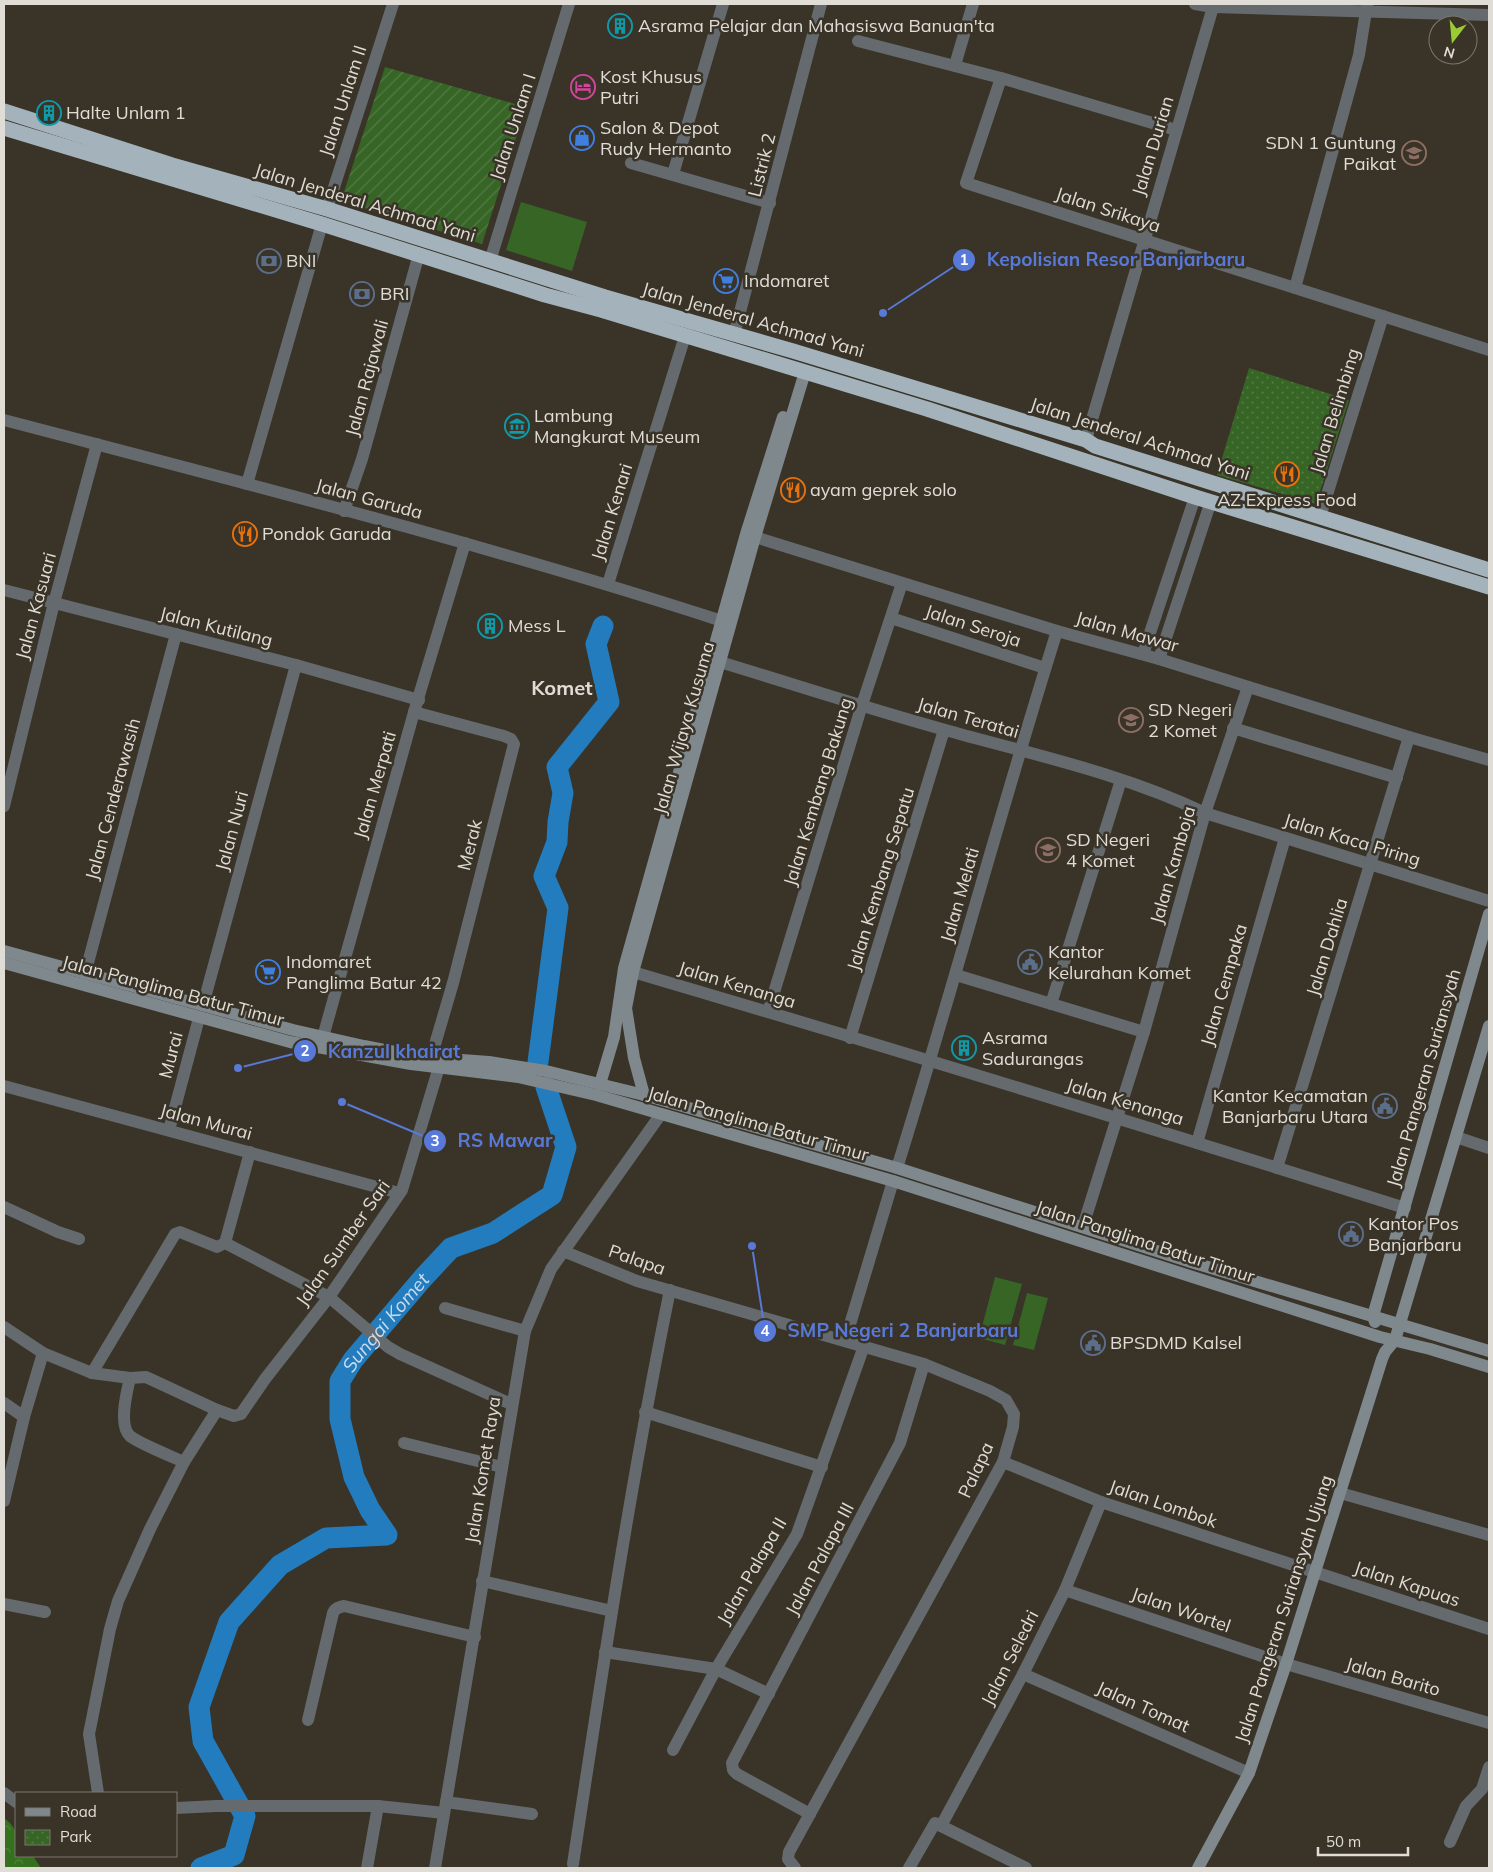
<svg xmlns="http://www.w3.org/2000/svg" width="1493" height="1872" font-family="Mulish,sans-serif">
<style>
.grass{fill:#366526}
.forest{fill:url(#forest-crowns)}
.park{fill:url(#park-dots)}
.garden{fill:url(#garden-furrows)}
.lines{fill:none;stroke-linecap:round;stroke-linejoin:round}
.river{stroke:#227cbd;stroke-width:21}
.street{stroke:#646a6d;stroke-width:12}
.secondary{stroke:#7e888d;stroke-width:12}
.highway{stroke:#a4b3bb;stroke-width:15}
.labels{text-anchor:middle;stroke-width:5;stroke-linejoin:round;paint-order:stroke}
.poi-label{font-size:18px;fill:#e0ddd6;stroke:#393328;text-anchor:start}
.street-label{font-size:18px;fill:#e0ddd6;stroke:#393328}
.water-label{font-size:19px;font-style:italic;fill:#c9dcee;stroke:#393328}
.quarter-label{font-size:20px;font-weight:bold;fill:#e0ddd6;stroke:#393328}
.leader{fill:none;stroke:#5879d7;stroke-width:2}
.callout-dot{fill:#5879d7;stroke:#393328;stroke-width:2}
.mark-label{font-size:15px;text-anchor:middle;font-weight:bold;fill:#fff}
.callout-label{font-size:19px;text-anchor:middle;font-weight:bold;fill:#5879d7;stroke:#393328;stroke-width:5;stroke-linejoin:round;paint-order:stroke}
</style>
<defs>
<pattern id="forest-crowns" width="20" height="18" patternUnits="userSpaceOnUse" patternTransform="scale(1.25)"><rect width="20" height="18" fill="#35701f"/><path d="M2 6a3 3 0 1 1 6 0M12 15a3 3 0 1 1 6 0" fill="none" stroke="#52843f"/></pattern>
<pattern id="park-dots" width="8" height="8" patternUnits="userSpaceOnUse" patternTransform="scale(1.25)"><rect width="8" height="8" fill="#366526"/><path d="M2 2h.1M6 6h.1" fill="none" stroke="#537b45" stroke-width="1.8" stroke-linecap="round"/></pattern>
<pattern id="garden-furrows" width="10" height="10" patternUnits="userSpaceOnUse" patternTransform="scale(1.25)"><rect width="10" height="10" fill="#366526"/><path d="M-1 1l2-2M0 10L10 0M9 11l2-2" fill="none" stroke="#537b45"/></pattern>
</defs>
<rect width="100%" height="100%" fill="#393328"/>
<g class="grass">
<path d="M 521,202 L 587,222 L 572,271 L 506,250 Z"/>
<path d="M 995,1277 L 1022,1284 L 1005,1345 L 979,1338 Z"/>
<path d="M 1027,1293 L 1048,1298 L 1034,1350 L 1013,1345 Z"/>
</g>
<path class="forest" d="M 4,1818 C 20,1830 16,1837 16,1856 L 33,1856 L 41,1868 L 4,1868 Z"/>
<path class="park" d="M 1249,368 L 1349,400 L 1316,504 L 1217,475 Z"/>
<path class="garden" d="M 385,67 L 526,107 L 482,244 L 341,201 Z"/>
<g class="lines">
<g class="river">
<path d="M 538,1062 L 558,908 L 544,876 L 557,842 L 558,822 L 563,793 L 557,767 L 609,702 L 596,644 L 603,626"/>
<path id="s1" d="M 201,1868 L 234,1855 L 245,1816 L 203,1741 L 199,1707 L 229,1622 L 280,1565 L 326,1538 L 387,1535 L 370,1510 L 354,1477 L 340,1419 L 340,1381 L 353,1360 L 423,1278 L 451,1248 L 493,1233 L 552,1195 L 566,1147 L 546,1087"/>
</g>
<g class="street">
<path d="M 1195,4 L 1213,7 L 1489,15"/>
<path d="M 858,41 L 1001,78 L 1176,130"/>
<path d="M 955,65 L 973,4"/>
<path d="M 1001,78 L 966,183 L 1489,350"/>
<path d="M 631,163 L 770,203"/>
<path d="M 673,174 L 723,4"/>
<path d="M 327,209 L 393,4"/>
<path d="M 490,261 L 569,4"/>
<path d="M 1295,288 L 1359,55 L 1367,5"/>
<path d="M 734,335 L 821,4"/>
<path d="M 4,420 C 244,483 485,544 722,621"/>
<path d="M 1086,440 L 1213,7"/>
<path d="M 247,484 L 322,224"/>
<path d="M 344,511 L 362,459 L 419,254"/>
<path d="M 1320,517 L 1383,316"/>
<path d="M 755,537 L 1057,631 L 1159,659 L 1409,737 L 1489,760"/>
<path d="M 608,584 L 685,336"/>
<path d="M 4,590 L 296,665 L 419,700"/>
<path d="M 891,618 L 1045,668"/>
<path d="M 1143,654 L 1195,497"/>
<path d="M 1159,659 L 1211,501"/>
<path d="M 720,662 C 796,685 872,710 949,731 C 1035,755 1124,774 1205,813 L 1489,901"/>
<path d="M 414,712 L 504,736 L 511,739 L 514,744 L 453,983 L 431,1058"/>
<path d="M 1233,728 L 1397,778"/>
<path d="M 4,806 L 54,603 L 97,444"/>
<path d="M 633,972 C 891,1048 1148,1127 1405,1208"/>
<path d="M 85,974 L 176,634"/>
<path d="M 956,975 L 1144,1032"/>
<path d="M 1051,1004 L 1121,780"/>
<path d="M 203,1005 L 296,665"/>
<path d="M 768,1012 L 862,705 L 902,583"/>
<path d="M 323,1037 L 414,712 L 465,543"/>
<path d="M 850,1038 L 944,730"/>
<path d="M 4,1086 L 399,1193"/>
<path d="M 169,1130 L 199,1018"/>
<path d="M 1456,1137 L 1489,1148"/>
<path d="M 1197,1143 L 1285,838"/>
<path d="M 897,1168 C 953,989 1001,809 1057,631"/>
<path d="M 1277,1168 L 1409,737"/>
<path d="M 4,1207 L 58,1232 L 79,1239"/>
<path d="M 1083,1226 L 1144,1032 L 1205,813 L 1248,687"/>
<path d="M 225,1243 L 250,1152"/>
<path d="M 563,1251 L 637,1281 L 924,1364 L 990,1391 L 1006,1400 L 1014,1414 L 1013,1427 L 1003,1462 L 789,1852 L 788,1859 L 795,1868"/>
<path d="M 445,1308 L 525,1331"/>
<path d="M 4,1327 L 43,1353 L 92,1373 L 130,1378 L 146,1377 L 217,1410 L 234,1416 L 241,1414 L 265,1379 L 329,1297 L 402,1190 L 439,1067"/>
<path d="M 845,1341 L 893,1181"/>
<path d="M 92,1373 L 175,1234 L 180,1232 L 217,1247 L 225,1243 L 329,1297 L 388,1347 L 400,1354 L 511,1404"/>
<path d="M 4,1403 L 24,1417 L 43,1353"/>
<path d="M 645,1412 L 822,1467"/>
<path d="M 404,1443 L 502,1467"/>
<path d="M 184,1462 L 217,1410"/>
<path d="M 1003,1462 L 1101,1502 L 1489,1629"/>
<path d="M 1340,1493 L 1489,1535"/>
<path d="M 4,1501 L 24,1417"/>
<path d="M 482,1581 L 612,1611"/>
<path d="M 1065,1590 L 1286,1664 L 1489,1723"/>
<path d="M 4,1604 L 45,1612"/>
<path d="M 605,1652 L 716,1669 L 769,1694"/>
<path d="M 1023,1674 L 1249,1773"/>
<path d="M 308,1720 L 333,1613 C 335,1608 339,1607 344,1606 L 475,1637"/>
<path d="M 673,1750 L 716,1669 L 797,1534 L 864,1346"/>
<path d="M 4,1793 L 16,1802"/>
<path d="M 98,1793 L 89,1734 L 110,1629 L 118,1601 L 150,1529 L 184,1462 C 171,1456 140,1444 130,1436 C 118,1425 127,1391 130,1378"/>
<path d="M 446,1802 L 532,1814"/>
<path d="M 176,1808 L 216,1806 L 378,1806 L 444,1813"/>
<path d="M 810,1814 L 737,1774 L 733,1770 L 732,1763 L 900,1443 L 924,1364"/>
<path d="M 941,1826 L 1023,1674 L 1065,1590 L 1101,1502"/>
<path d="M 1450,1842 L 1466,1806 L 1482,1789 L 1489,1767"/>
<path d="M 573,1864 C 602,1672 631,1480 670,1290"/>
<path d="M 367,1868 L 378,1806"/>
<path d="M 435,1868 L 525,1331 L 551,1269 L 661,1114"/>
<path d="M 909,1868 L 935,1823 L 1026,1868"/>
</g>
<g class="secondary">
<path d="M 4,951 L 293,1030 L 364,1046 L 420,1057 L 489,1062 L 546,1071 L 644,1095 L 897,1168 L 1191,1262 L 1489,1351"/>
<path d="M 4,963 L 290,1042 L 411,1064 L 518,1077 L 596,1095 L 893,1181 L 1380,1337 L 1430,1349 L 1489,1367"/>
<path d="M 600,1084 L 614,1037 L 624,968 L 746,534 L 783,417"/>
<path d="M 644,1095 L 634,1058 L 626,1008 L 633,972 L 755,537 L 805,372"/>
<path d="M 1375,1322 L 1373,1316 L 1489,914"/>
<path d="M 1198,1868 L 1249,1773 L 1286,1664 L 1382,1359 L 1385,1352 L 1395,1340 L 1489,1026"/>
</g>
<g class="highway">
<path d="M 4,111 L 172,165 L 327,209 L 605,297 L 793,351 L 1086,440 L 1095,446 L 1489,570"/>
<path d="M 4,128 L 322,224 L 545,295 L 601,310 L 927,409 L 1195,497 L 1489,587"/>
</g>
</g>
<defs>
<symbol id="building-ring" viewBox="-11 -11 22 22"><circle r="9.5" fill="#393328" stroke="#0f9aa8" stroke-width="1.5"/><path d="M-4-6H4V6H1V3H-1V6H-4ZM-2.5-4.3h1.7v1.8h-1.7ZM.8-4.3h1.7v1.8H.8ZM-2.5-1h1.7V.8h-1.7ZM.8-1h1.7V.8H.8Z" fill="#0f9aa8"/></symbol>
<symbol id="hotel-ring" viewBox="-11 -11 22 22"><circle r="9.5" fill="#393328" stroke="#d1479c" stroke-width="1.5"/><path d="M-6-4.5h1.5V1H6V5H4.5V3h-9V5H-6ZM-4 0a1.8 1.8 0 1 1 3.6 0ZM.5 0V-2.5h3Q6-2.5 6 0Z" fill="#d1479c"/></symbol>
<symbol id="shop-ring" viewBox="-11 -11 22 22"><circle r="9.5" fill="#393328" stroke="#3f7fe0" stroke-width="1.5"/><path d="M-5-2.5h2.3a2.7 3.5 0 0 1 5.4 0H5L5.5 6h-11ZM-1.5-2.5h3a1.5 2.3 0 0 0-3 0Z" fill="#3f7fe0"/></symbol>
<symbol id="school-ring" viewBox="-11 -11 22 22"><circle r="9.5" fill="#393328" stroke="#8d6e63" stroke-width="1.5"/><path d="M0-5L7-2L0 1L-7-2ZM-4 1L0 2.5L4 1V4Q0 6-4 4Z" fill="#8d6e63"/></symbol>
<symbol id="bank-ring" viewBox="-11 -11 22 22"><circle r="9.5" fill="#393328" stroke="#5c6f8a" stroke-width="1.5"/><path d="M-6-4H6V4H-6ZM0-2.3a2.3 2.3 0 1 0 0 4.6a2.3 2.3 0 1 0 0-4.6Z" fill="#5c6f8a"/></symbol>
<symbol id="supermarket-ring" viewBox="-11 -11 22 22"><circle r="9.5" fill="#393328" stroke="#3f7fe0" stroke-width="1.5"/><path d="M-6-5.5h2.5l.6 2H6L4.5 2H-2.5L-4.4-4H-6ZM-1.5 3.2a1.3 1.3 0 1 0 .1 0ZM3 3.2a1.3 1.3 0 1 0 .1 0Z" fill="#3f7fe0"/></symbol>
<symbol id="museum-ring" viewBox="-11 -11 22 22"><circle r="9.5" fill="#393328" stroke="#0f9aa8" stroke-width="1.5"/><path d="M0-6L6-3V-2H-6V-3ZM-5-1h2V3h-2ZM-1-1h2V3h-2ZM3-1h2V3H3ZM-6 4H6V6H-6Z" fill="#0f9aa8"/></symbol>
<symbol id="restaurant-ring" viewBox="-11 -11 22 22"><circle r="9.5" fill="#393328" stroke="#e8710a" stroke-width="1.5"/><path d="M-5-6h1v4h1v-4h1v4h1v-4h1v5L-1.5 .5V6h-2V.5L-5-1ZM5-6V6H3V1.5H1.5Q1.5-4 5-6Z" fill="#e8710a"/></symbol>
<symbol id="civic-ring" viewBox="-11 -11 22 22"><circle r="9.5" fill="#393328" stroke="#5c6f8a" stroke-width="1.5"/><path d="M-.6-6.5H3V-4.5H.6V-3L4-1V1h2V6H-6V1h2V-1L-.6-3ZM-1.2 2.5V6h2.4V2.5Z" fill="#5c6f8a"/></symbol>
</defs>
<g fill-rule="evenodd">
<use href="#building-ring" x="606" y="12" width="28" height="28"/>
<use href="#hotel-ring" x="569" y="73" width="28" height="28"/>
<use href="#building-ring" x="35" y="99" width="28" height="28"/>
<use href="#shop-ring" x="568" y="124" width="28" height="28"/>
<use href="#school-ring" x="1400" y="139" width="28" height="28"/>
<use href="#bank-ring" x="255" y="247" width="28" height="28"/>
<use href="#supermarket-ring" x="712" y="267" width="28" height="28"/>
<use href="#bank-ring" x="348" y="280" width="28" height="28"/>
<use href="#museum-ring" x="503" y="412" width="28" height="28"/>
<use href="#restaurant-ring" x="1273" y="460" width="28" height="28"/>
<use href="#restaurant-ring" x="779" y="476" width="28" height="28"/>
<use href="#restaurant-ring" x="231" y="520" width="28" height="28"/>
<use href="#building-ring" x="476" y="612" width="28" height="28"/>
<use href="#school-ring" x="1117" y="706" width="28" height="28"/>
<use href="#school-ring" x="1034" y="836" width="28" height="28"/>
<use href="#civic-ring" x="1016" y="948" width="28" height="28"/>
<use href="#supermarket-ring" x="254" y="958" width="28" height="28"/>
<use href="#building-ring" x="950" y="1034" width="28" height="28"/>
<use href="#civic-ring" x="1371" y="1092" width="28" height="28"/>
<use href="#civic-ring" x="1337" y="1220" width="28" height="28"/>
<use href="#civic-ring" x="1079" y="1329" width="28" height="28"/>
</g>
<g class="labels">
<g class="poi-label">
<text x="638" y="32">Asrama Pelajar dan Mahasiswa Banuan'ta</text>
<text x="600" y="83">Kost Khusus<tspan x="600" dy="21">Putri</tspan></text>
<text x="66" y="119">Halte Unlam 1</text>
<text x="600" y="134">Salon &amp; Depot<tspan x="600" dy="21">Rudy Hermanto</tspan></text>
<text x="1396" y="149" text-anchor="end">SDN 1 Guntung<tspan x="1396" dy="21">Paikat</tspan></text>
<text x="286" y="267">BNI</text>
<text x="744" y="287">Indomaret</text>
<text x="380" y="300">BRI</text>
<text x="534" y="422">Lambung<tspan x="534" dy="21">Mangkurat Museum</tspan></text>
<text x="810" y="496">ayam geprek solo</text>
<text x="1287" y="506" text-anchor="middle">AZ Express Food</text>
<text x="262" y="540">Pondok Garuda</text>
<text x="508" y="632">Mess L</text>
<text x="1148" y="716">SD Negeri<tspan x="1148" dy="21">2 Komet</tspan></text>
<text x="1066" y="846">SD Negeri<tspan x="1066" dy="21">4 Komet</tspan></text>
<text x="1048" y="958">Kantor<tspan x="1048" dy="21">Kelurahan Komet</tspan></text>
<text x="286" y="968">Indomaret<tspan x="286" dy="21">Panglima Batur 42</tspan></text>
<text x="982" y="1044">Asrama<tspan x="982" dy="21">Sadurangas</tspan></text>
<text x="1368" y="1102" text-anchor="end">Kantor Kecamatan<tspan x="1368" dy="21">Banjarbaru Utara</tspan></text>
<text x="1368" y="1230">Kantor Pos<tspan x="1368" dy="21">Banjarbaru</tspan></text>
<text x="1110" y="1349">BPSDMD Kalsel</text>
</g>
<g class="street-label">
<text transform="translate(343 101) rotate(-72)" y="6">Jalan Unlam II</text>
<text transform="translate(513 127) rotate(-72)" y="6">Jalan Unlam I</text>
<text transform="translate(1153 146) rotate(-73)" y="6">Jalan Durian</text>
<text transform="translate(762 165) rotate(-76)" y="6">Listrik 2</text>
<text transform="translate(365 203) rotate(17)" y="6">Jalan Jenderal Achmad Yani</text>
<text transform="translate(1108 210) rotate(18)" y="6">Jalan Srikaya</text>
<text transform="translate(753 320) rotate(16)" y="6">Jalan Jenderal Achmad Yani</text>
<text transform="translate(367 378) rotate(-75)" y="6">Jalan Rajawali</text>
<text transform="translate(1335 411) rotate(-73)" y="6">Jalan Belimbing</text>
<text transform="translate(1140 439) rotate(18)" y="6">Jalan Jenderal Achmad Yani</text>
<text transform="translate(369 499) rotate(15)" y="6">Jalan Garuda</text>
<text transform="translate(612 512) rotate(-73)" y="6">Jalan Kenari</text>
<text transform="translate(36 606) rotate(-75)" y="6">Jalan Kasuari</text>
<text transform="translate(973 626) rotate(18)" y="6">Jalan Seroja</text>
<text transform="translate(216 627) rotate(14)" y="6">Jalan Kutilang</text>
<text transform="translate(1127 632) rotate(16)" y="6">Jalan Mawar</text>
<text transform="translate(968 718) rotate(16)" y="6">Jalan Teratai</text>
<text transform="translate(684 728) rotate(-74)" y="6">Jalan Wijaya Kusuma</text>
<text transform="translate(375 785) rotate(-74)" y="6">Jalan Merpati</text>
<text transform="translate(818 792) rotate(-73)" y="6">Jalan Kembang Bakung</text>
<text transform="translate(113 799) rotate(-75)" y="6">Jalan Cenderawasih</text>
<text transform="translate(232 831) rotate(-75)" y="6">Jalan Nuri</text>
<text transform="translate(1352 840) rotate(17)" y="6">Jalan Kaca Piring</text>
<text transform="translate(470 845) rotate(-76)" y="6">Merak</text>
<text transform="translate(1173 865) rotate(-74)" y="6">Jalan Kamboja</text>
<text transform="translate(881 879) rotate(-73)" y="6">Jalan Kembang Sepatu</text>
<text transform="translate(960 895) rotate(-74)" y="6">Jalan Melati</text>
<text transform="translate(1327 947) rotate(-73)" y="6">Jalan Dahlia</text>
<text transform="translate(737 985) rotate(17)" y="6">Jalan Kenanga</text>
<text transform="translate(1224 985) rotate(-74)" y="6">Jalan Cempaka</text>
<text transform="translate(173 991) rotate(15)" y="6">Jalan Panglima Batur Timur</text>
<text transform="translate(171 1055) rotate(-75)" y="6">Murai</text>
<text transform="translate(1424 1078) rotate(-74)" y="6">Jalan Pangeran Suriansyah</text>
<text transform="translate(1125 1102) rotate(17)" y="6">Jalan Kenanga</text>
<text transform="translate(206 1122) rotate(15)" y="6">Jalan Murai</text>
<text transform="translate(758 1124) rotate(16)" y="6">Jalan Panglima Batur Timur</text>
<text transform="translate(1145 1242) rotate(18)" y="6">Jalan Panglima Batur Timur</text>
<text transform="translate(343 1243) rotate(-55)" y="6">Jalan Sumber Sari</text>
<text transform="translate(637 1260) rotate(19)" y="6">Palapa</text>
<text transform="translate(483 1470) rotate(-81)" y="6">Jalan Komet Raya</text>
<text transform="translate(976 1470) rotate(-65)" y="6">Palapa</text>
<text transform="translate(1163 1504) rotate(19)" y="6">Jalan Lombok</text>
<text transform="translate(820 1559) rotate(-62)" y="6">Jalan Palapa III</text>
<text transform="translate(752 1571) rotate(-60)" y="6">Jalan Palapa II</text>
<text transform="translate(1407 1584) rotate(18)" y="6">Jalan Kapuas</text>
<text transform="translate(1284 1609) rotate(-72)" y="6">Jalan Pangeran Suriansyah Ujung</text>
<text transform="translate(1181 1610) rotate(19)" y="6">Jalan Wortel</text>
<text transform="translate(1010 1658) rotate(-63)" y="6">Jalan Seledri</text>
<text transform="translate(1393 1677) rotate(16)" y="6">Jalan Barito</text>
<text transform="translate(1143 1707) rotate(24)" y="6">Jalan Tomat</text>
</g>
<g class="water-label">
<text dy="7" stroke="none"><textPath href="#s1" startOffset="716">Sungai Komet</textPath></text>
</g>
<g class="quarter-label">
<text x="562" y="695">Komet</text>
</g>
</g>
<path class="leader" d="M883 313L964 260M238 1068L305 1051M342 1102L435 1141M752 1246L765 1331"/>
<g class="callout-dot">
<circle cx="883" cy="313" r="5"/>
<circle cx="238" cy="1068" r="5"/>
<circle cx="342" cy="1102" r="5"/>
<circle cx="752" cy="1246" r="5"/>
<circle cx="964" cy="260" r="12"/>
<circle cx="305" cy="1051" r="12"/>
<circle cx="435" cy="1141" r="12"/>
<circle cx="765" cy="1331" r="12"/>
</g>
<g class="mark-label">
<text x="964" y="265">1</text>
<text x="305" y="1056">2</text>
<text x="435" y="1146">3</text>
<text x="765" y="1336">4</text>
</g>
<g class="callout-label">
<text x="1116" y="266">Kepolisian Resor Banjarbaru</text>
<text x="394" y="1058">Kanzul khairat</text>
<text x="505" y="1147">RS Mawar</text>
<text x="903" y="1337">SMP Negeri 2 Banjarbaru</text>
</g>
<rect width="1493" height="1872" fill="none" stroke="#e0ddd6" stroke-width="10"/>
<rect x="15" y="1792" width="162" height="65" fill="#393328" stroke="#7c776e"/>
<rect x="25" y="1808" width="25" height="8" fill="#7e888d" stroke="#7c776e"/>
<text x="60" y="1817" font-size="15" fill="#e0ddd6">Road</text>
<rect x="25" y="1830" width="25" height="15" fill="url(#park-dots)" stroke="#7c776e"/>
<text x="60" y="1842" font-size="15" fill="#e0ddd6">Park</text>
<g transform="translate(1453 40) rotate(196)"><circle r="24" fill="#393328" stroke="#7c776e"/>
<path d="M0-4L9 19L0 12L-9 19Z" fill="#9bcb33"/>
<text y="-8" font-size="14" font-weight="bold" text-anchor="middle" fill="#e0ddd6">N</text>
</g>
<path d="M1318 1847v8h90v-8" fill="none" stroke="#e0ddd6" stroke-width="2.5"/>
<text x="1326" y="1847" font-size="15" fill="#e0ddd6" stroke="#393328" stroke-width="4" paint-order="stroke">50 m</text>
</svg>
